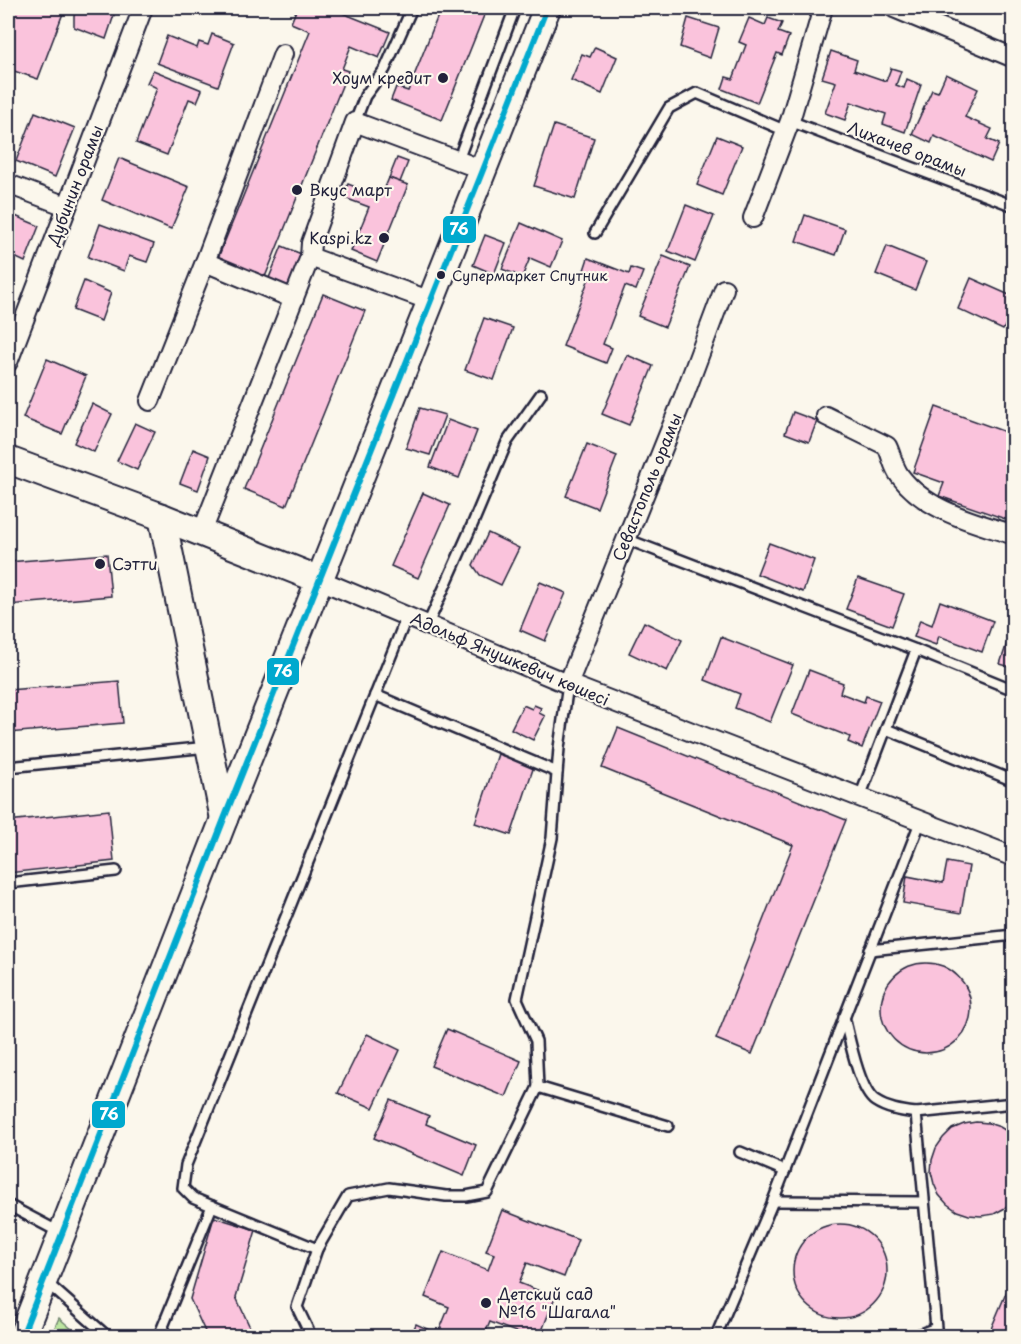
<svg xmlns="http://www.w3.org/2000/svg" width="1021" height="1344" font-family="'Playpen Sans',sans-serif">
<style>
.green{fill:#bce5a0;stroke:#6f846e;stroke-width:1.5}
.building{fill:#fac3dc;stroke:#22223b;stroke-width:1.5}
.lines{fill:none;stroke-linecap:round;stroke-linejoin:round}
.lane-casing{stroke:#22223b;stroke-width:14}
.street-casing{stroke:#22223b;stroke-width:22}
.secondary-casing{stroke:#22223b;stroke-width:30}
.lane{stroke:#fbf7ec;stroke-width:9}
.street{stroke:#fbf7ec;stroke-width:18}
.secondary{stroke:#fbf7ec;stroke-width:26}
.bus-1-casing{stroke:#fbf7ec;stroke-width:10}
.bus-1{stroke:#00a9ce;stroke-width:6}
.poi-dot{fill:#22223b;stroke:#fbf7ec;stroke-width:2}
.labels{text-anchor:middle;stroke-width:4.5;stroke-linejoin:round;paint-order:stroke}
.bus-label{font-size:14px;fill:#22223b;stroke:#fbf7ec;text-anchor:start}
.poi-label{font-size:16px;fill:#22223b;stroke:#fbf7ec;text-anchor:start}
.street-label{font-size:16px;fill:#22223b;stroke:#fbf7ec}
.line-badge{stroke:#fbf7ec;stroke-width:2}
.badge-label{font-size:16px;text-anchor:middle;font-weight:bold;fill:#fff}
</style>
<rect width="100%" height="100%" fill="#fbf7ec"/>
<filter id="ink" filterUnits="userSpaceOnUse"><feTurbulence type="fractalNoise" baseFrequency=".0167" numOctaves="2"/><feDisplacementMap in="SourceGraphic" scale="12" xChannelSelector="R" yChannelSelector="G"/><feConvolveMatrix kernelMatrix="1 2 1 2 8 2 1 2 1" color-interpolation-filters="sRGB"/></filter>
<g filter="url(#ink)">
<path class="green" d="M 59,1318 L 80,1336 L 51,1336 Z"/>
<g class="building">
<path d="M 15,8 L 65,8 L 38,79 L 8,69 L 8,29 Z"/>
<path d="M 77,8 L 112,8 L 116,9 L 106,39 L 74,27 L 74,16 Z"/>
<path d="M 297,8 L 330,8 L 390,32 L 379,58 L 351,46 L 342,69 L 348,71 L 265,277 L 218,258 L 310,31 L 291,23 Z"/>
<path d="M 441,8 L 487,8 L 442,120 L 391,100 L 396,87 L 408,91 Z"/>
<path d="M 688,18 L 719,28 L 710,58 L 680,47 Z"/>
<path d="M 749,18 L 765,25 L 768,18 L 782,23 L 778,32 L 789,36 L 782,55 L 777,53 L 757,103 L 722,89 L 726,77 L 733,79 L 746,45 L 739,42 Z"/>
<path d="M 212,34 L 234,43 L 218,86 L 157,63 L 167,36 L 197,48 L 199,42 L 208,45 Z"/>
<path d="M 595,47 L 617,57 L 602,94 L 571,80 L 582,54 L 590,57 Z"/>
<path d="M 831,51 L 857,60 L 854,70 L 886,81 L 891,68 L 901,71 L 896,85 L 904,88 L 907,79 L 921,85 L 905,132 L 883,124 L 886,114 L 851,102 L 845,120 L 825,113 L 836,82 L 822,78 Z"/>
<path d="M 153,70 L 202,90 L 197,102 L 189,99 L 167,155 L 136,143 L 157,88 L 147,83 Z"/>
<path d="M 946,74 L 978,89 L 965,117 L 992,129 L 987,139 L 999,144 L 991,162 L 934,136 L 931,143 L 912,134 L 932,90 L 938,92 Z"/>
<path d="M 35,112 L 75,128 L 55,177 L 16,161 Z"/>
<path d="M 554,125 L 594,138 L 575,199 L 534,186 Z"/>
<path d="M 717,136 L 742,146 L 722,195 L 697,185 Z"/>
<path d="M 119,158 L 189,187 L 171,229 L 102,200 Z"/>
<path d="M 397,158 L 408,162 L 400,182 L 389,178 Z"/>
<path d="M 389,178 L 408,185 L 377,262 L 351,251 L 369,207 L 342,197 L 348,184 L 381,197 Z"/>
<path d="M 686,205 L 714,216 L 695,262 L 668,251 Z"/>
<path d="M 8,213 L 39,226 L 25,262 L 8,254 Z"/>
<path d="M 805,215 L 845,229 L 836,255 L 796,241 Z"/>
<path d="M 521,223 L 562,241 L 551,267 L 530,258 L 522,277 L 502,269 Z"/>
<path d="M 100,224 L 154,244 L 147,262 L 129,256 L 124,271 L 88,257 Z"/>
<path d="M 485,235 L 506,243 L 494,274 L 473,265 Z"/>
<path d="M 282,246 L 306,256 L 291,295 L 267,283 Z"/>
<path d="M 887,246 L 926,262 L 915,290 L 876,274 Z"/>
<path d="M 663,256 L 690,267 L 665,327 L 638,316 Z"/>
<path d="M 588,258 L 629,274 L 631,268 L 643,272 L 636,290 L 625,286 L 603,344 L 612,348 L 606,363 L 563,346 L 591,273 L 584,270 Z"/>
<path d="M 971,278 L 1014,297 L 1014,307 L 1003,330 L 958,309 Z"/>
<path d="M 84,281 L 111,293 L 101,321 L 73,310 Z"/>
<path d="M 323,294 L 365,311 L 286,506 L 244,489 Z"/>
<path d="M 484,318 L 513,328 L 494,380 L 465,370 Z"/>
<path d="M 627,355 L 653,366 L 629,425 L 602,414 Z"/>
<path d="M 47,359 L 86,376 L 62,434 L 23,418 Z"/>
<path d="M 92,404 L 112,414 L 94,452 L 74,443 Z"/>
<path d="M 936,407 L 1014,435 L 1014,522 L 939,496 L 944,483 L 913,472 Z"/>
<path d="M 420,408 L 445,415 L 430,455 L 406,448 Z"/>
<path d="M 793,412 L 817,421 L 809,442 L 785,433 Z"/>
<path d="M 448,420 L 477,431 L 459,478 L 430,467 Z"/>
<path d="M 135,423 L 155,432 L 137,470 L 117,461 Z"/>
<path d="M 587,444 L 617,456 L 597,508 L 566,496 Z"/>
<path d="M 193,449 L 210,456 L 198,490 L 180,483 Z"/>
<path d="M 423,493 L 450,505 L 418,578 L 391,566 Z"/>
<path d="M 488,533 L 519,548 L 501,585 L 480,575 L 473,565 Z"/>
<path d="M 769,543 L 814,560 L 803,592 L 757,574 Z"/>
<path d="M 107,554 L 111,596 L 8,605 L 8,562 Z"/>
<path d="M 858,578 L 904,594 L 892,626 L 846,609 Z"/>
<path d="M 540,582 L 566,593 L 545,641 L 520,630 Z"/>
<path d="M 940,601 L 993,621 L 982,652 L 939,636 L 936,645 L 914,637 L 920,620 L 932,625 Z"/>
<path d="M 644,622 L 682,640 L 667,671 L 629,653 Z"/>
<path d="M 1010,634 L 1014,635 L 1014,668 L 1000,664 Z"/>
<path d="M 721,637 L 793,665 L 770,722 L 735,708 L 740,694 L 705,680 Z"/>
<path d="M 809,670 L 843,683 L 840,693 L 864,702 L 866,696 L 880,701 L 862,748 L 848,742 L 850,737 L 792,714 Z"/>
<path d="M 119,681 L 123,723 L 8,733 L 8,690 Z"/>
<path d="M 523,705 L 532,709 L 534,705 L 541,708 L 539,713 L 545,716 L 533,740 L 511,729 Z"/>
<path d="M 618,728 L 846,820 L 752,1054 L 716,1039 L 793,845 L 602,768 Z"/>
<path d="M 498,754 L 534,766 L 511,835 L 475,823 Z"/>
<path d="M 109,810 L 114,861 L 8,873 L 8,821 Z"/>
<path d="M 947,862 L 969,866 L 961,913 L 903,903 L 907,876 L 943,883 Z"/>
<circle cx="926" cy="1008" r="45"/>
<path d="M 447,1029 L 521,1061 L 506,1097 L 431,1066 Z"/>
<path d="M 367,1034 L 400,1050 L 373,1108 L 338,1093 Z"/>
<path d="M 391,1100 L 429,1116 L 426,1124 L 476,1145 L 464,1176 L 374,1138 Z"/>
<path d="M 976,1122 L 988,1123 L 1000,1127 L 1010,1133 L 1014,1138 L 1014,1201 L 1005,1208 L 994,1214 L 981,1216 L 969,1215 L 957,1211 L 947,1204 L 939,1195 L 934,1184 L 931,1172 L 932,1160 L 936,1148 L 943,1138 L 952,1129 L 964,1124 Z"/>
<path d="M 502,1210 L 578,1240 L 564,1277 L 527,1263 L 519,1283 L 555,1297 L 540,1336 L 526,1336 L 490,1322 L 484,1336 L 411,1336 L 416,1324 L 438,1334 L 449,1307 L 425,1297 L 443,1252 L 488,1270 L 494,1254 L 486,1251 Z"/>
<path d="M 214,1217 L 256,1230 L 236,1297 L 254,1336 L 207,1336 L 190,1299 Z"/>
<circle cx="840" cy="1271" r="47"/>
<path d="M 1014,1274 L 1014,1336 L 988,1336 Z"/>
</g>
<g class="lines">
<defs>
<g id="lane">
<path d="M 790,121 L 1014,206"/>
<path d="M 355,122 L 365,96 L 385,69 L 412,8"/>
<path d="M 458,160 L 515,8"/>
<path d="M 595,233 L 669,108 L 697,93 L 786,131"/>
<path d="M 626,539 L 916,650 L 1014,690"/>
<path d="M 428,624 L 473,523 L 507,442 L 541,394"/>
<path d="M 375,695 L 557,772"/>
<path d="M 886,729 L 1014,781"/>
<path d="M 8,767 L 208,747"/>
<path d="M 860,797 L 916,650"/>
<path d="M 8,883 L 116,871"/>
<path d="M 870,950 L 1014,935"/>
<path d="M 844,1017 C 849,1036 859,1090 875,1101 C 887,1109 901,1111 916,1113"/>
<path d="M 538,1087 L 668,1126"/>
<path d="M 740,1152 L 785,1171"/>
<path d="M 773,1201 L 924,1202"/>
<path d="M 8,1205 L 61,1233"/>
<path d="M 212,1206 L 193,1198 L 183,1188 L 186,1165 L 407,616"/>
<path d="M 46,1282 L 107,1336"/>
<path d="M 159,1336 L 212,1206 L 317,1249"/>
<path d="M 311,1336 L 297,1307 L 317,1249 L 348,1196 L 389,1188 L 446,1196 L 466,1196 L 487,1192 L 538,1087 L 536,1041 L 517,999 L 552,838 L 559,748 L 568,684"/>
<path d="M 716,1336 L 773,1201 L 921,820"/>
<path d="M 915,1336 L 936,1328 L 916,1113 L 1014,1103"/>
</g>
<g id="street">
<path d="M 894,8 L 1014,58"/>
<path d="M 8,184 L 66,206"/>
<path d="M 753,218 L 790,121 L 823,8"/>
<path d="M 205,262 L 294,299"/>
<path d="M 431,301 L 310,257 L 311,243 L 355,122 L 483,170"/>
<path d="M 8,362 L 143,8"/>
<path d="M 150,401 L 205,262 L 283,54"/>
<path d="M 826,416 L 887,446 C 892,456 893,467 900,476 C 926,511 974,522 1014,535"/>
<path d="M 202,532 L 310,257"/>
<path d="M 320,580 L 568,684 L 1014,857"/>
<path d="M 568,684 L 684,396 L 724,289"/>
</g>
<g id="secondary">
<path d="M 8,460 L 162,517 L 320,580"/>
<path d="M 162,517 L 224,819"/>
<path d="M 22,1336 L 224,819 L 483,170 L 547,8"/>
</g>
</defs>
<use href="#lane" class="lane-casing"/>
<use href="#street" class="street-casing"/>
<use href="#secondary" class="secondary-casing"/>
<use href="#lane" class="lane"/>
<use href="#street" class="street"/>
<use href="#secondary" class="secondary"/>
<defs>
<path id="bus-1" d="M 22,1336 L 224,819 L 483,170 L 547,8"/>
</defs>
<use href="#bus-1" class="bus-1-casing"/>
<use href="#bus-1" class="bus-1"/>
</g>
</g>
<g class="poi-dot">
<circle cx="443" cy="78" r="6"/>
<circle cx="297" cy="190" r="6"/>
<circle cx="384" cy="238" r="6"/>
<circle cx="441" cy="275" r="5"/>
<circle cx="100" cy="564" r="6"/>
<circle cx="486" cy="1303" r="6"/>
</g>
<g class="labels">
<g class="bus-label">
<text x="452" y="281">Супермаркет Спутник</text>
</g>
<g class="poi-label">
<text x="431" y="84" text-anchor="end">Хоум кредит</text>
<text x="309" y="196">Вкус март</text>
<text x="372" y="244" text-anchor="end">Kaspi.kz</text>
<text x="112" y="570">Сэтти</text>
<text x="498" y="1300">Детский сад<tspan x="498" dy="18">№16 "Шагала"</tspan></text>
</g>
<g class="street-label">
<text transform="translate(907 149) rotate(21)" y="6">Лихачев орамы</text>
<text transform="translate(75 185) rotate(-69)" y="6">Дубинин орамы</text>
<text transform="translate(647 487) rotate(-68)" y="6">Севастополь орамы</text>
<text transform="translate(510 659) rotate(23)" y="6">Адольф Янушкевич көшесі</text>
</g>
</g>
<g class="line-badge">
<rect x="442" y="215" width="35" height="29" rx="6" fill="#00a9ce"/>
<rect x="266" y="657" width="34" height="29" rx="6" fill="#00a9ce"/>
<rect x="91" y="1100" width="35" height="29" rx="6" fill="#00a9ce"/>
</g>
<g class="badge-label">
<text x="459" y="235">76</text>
<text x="283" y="677">76</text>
<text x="109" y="1120">76</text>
</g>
<rect width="1021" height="1344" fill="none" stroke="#fbf7ec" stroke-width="30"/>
<rect x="15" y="15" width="991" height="1314" fill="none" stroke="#22223b" stroke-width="2" filter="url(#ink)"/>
</svg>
